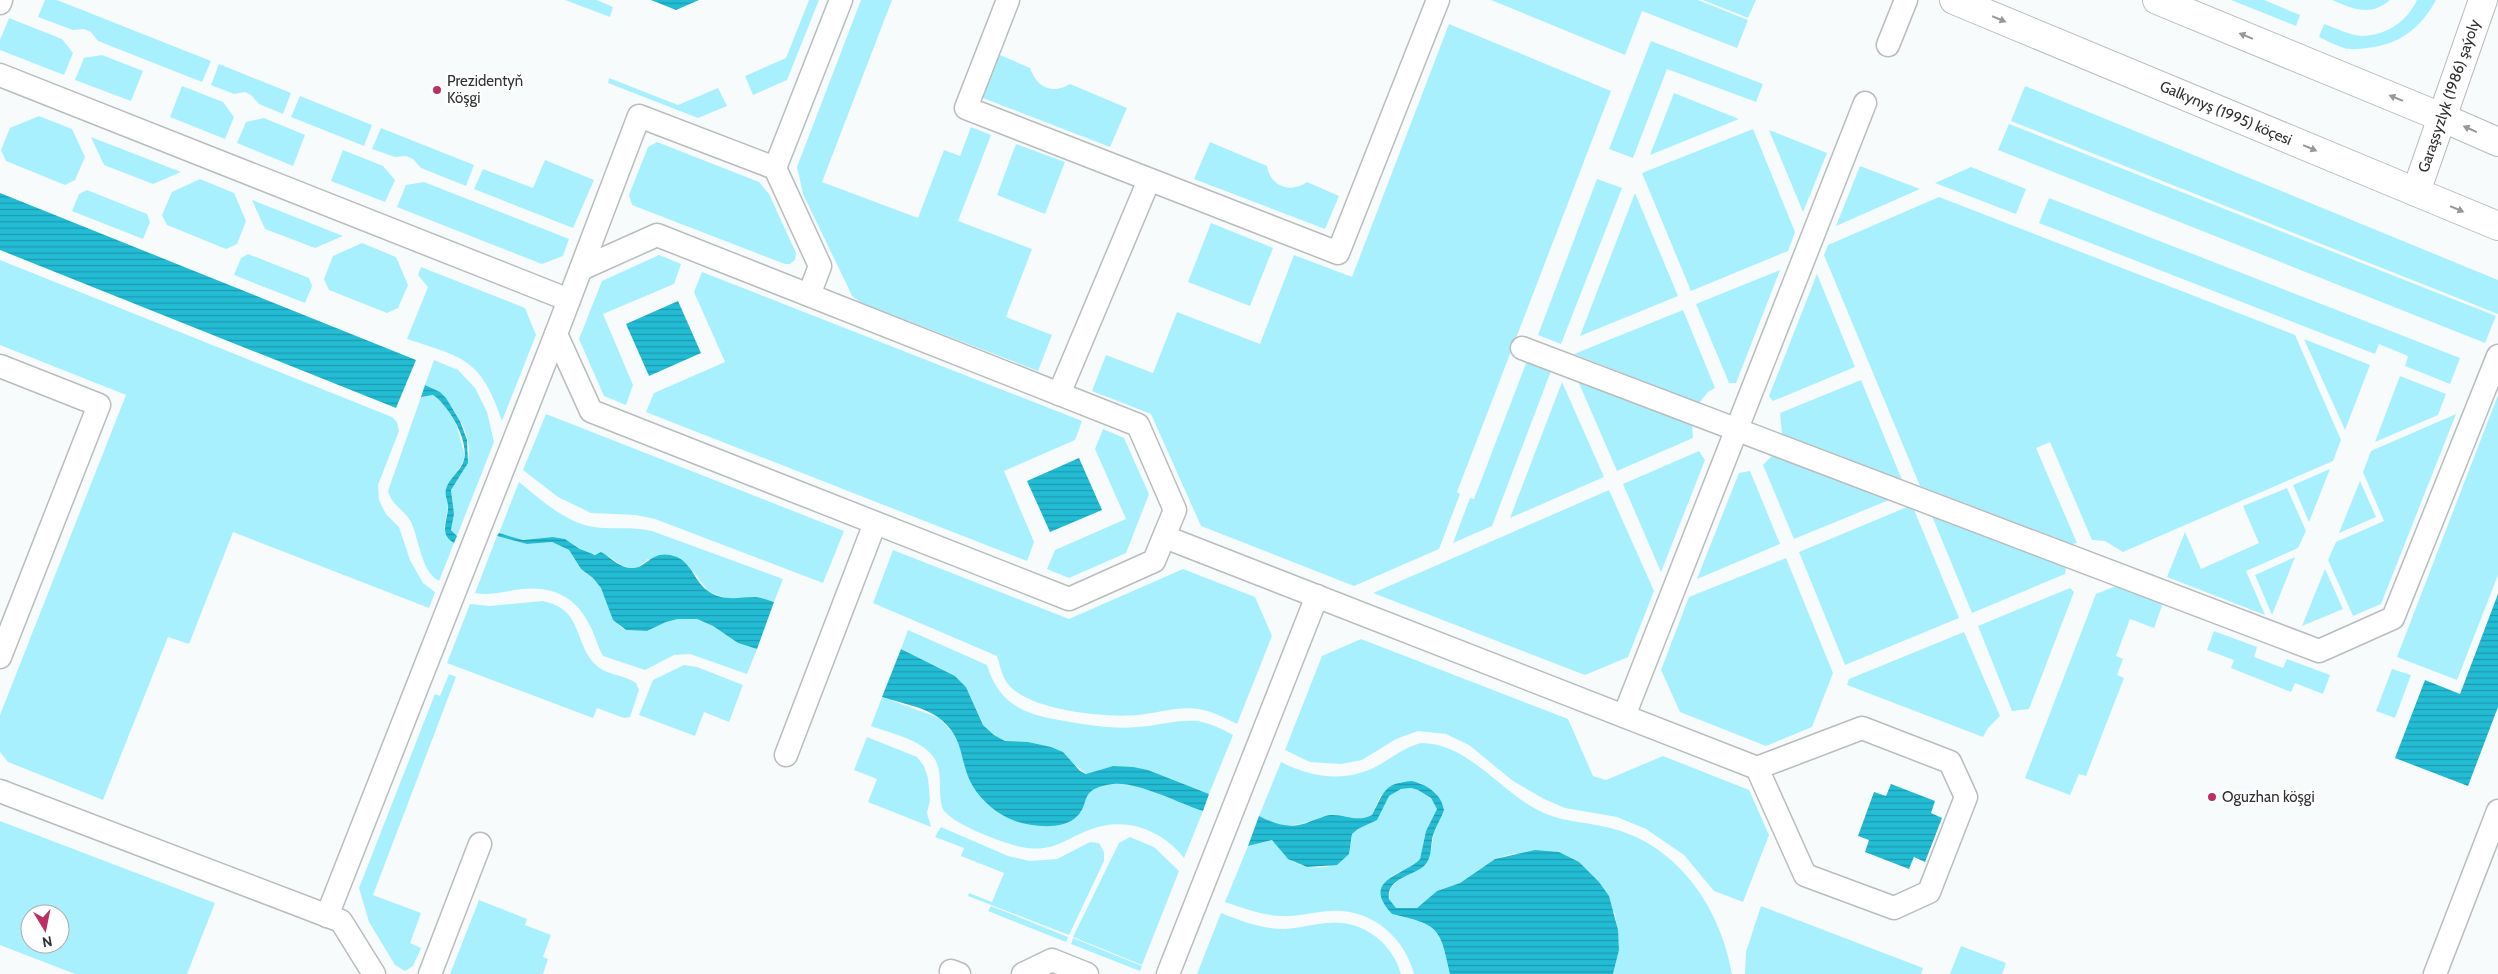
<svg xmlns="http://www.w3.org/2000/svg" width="2498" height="974" font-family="Cabin,sans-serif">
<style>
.grass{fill:#a9f0fe;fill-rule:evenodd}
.water{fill:url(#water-rules)}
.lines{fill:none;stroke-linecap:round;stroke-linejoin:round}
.service-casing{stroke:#b9bdbe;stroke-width:25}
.minor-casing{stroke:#b9bdbe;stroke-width:30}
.secondary-casing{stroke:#b9bdbe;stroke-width:30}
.service{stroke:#fff;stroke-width:22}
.minor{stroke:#fff;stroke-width:28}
.secondary{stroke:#fff;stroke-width:28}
.oneway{fill:#989898}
.poi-dot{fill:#bb2f67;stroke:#fff;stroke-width:2}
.labels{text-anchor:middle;stroke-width:5;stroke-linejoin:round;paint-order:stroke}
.poi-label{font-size:15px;fill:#303131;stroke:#fff;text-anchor:start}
.street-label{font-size:15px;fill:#303131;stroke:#fff}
</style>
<defs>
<pattern id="water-rules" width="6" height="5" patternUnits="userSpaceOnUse" patternTransform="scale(1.25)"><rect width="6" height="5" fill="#22bcd4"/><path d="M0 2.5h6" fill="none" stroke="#1e99ad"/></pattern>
</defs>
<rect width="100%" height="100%" fill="#f7fbfc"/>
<g class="grass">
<path d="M 45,0 L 57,0 L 211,61 L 202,82 L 98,41 L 91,32 L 84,29 L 73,30 L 38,17 Z"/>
<path d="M 565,0 L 597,0 L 613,7 L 610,17 Z"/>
<path d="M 809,0 L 819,0 L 787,80 L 753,95 L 745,76 L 786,58 Z"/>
<path d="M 861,0 L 892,0 L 822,182 L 918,218 L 944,150 L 960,156 L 971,127 L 991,135 L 958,221 L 1032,249 L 1006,317 L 1052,335 L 1038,371 L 862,303 L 852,296 L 846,283 L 803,194 L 797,167 Z"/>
<path d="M 1491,0 L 1698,0 L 1748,20 L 1737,48 L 1642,11 L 1625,55 Z"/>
<path d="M 1703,0 L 1756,0 L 1748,18 Z"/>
<path d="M 2231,0 L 2264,0 L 2300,15 L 2296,26 Z"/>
<path d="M 2332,0 L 2390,0 C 2370,17 2354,9 2332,0 Z"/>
<path d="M 2417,0 L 2436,0 C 2421,28 2399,45 2367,48 C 2360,49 2350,50 2344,48 C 2335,45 2327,41 2319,37 L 2324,24 C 2336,28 2349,35 2361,36 C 2385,36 2407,22 2417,0 Z"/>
<path d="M 9,18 L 62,39 L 73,53 L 64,75 L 0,50 L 0,40 Z"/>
<path d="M 1449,24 L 1611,91 L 1457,492 L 1460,494 L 1439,549 L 1354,586 L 1201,526 L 1151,414 L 1092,391 L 1106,355 L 1153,373 L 1177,312 L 1260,344 L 1294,255 L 1352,277 Z"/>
<path d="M 1651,41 L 1763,84 L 1756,102 L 1667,69 L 1633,158 L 1609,149 Z"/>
<path d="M 998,54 L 1030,68 C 1037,87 1051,95 1070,84 L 1127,108 L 1110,147 L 980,97 Z"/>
<path d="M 102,55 L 143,71 L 131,101 L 75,80 L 84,58 Z"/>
<path d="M 219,64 L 291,93 L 283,114 L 259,104 L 251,95 L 245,92 L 234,94 L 211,85 Z"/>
<path d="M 609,78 L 678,105 L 718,88 L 727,106 L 698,118 L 608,83 Z"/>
<path d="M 182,86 L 223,102 L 234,117 L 225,139 L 170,117 Z"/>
<path d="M 2025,86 L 2498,280 L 2498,314 L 2011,121 Z"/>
<path d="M 1674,93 L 1739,119 L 1650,155 Z"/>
<path d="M 300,96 L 372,125 L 364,146 L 291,117 Z"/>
<path d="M 39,116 L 72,129 L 85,157 L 75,180 L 65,185 L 6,161 L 1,150 L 10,128 Z"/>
<path d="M 264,118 L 305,135 L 293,166 L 237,143 L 246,122 Z"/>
<path d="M 2009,124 L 2496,316 L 2485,343 L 1998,150 Z"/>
<path d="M 381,128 L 474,165 L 466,186 L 421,168 L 413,159 L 406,156 L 395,157 L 372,149 Z"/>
<path d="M 1753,129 L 1795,232 L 1788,251 L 1691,291 L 1642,173 Z"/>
<path d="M 1769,130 L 1827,153 L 1803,212 Z"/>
<path d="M 91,137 L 181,172 L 153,184 L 104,165 Z"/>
<path d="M 657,142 L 759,182 L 769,194 L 796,253 L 795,260 L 790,264 L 785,264 L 632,205 L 629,195 L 648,147 Z"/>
<path d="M 1210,142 L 1267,166 C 1270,186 1290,194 1307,182 L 1339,196 L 1325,229 L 1194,179 Z"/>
<path d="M 1016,144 L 1065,162 L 1045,214 L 997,195 Z"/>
<path d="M 343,150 L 383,166 L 395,180 L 385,202 L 331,181 Z"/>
<path d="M 545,160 L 594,180 L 573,228 L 474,189 L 483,169 L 533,188 Z"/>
<path d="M 1860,166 L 1920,189 L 1836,226 Z"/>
<path d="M 1971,167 L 2026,189 L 2016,214 L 1935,183 Z"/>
<path d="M 200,179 L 234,193 L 246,221 L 237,244 L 226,249 L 167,225 L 162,215 L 172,192 Z"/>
<path d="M 1597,179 L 1622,188 L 1561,344 L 1538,335 Z"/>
<path d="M 424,182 L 569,239 L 563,256 L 542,264 L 397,207 L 406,185 Z"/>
<path d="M 87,190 L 147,214 L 150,222 L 143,239 L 72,211 L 79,194 Z"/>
<path d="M 1635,193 L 1678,296 L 1580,336 Z"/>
<path d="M 1939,197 L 2295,335 L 2341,440 L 2333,461 L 2123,552 L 2105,541 L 2092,540 L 2050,442 L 2036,448 L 2077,543 L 2072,544 L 1920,486 L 1824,255 L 1828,245 Z"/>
<path d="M 2049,198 L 2460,358 L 2450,384 L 2405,366 L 2408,356 L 2379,344 L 2375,354 L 2039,223 Z"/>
<path d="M 252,200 L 343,236 L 315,248 L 265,229 Z"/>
<path d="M 1211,223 L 1273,248 L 1250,306 L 1188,282 Z"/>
<path d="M 362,243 L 396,257 L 408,285 L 398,308 L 387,313 L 329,290 L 324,279 L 333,256 Z"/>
<path d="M 248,254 L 309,278 L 312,286 L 305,303 L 234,275 L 241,258 Z"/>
<path d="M 659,255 L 681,264 L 674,284 L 603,314 L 633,385 L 626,405 L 604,396 L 579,339 L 602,281 Z"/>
<path d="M 0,260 L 392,417 L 397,422 L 399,431 L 378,485 L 379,500 L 386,514 L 399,527 L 410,560 L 423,583 L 435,592 L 429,608 L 233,532 L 189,644 L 168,637 L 103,800 L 8,762 L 0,752 L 0,715 L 126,395 L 0,345 Z"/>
<path d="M 421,267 L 525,308 L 536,335 L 502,421 C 481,359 465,358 407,339 L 428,287 L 418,275 Z"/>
<path d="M 1780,270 L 1736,383 L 1729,383 L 1696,304 Z"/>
<path d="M 702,272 L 1082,421 L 1075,440 L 1004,471 L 1034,542 L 1027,561 L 646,412 L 654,393 L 725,362 L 694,292 Z"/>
<path d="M 1817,274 L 1855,367 L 1773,401 L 1769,396 Z"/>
<path d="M 1683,310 L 1715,388 L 1708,392 L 1699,403 L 1574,354 Z"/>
<path d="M 2304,339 L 2370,365 L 2345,430 Z"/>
<path d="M 434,360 L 458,370 L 475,388 L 487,412 L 494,442 L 457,536 L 451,530 L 454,514 L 451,490 C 457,479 465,471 468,459 C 475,434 448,394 425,385 Z"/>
<path d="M 1527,361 L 1551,371 L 1492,526 L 1453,543 L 1470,498 L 1474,499 Z"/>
<path d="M 2400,376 L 2446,394 L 2438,415 L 2375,442 Z"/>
<path d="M 1861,380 L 1902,480 L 1782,434 L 1780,413 Z"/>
<path d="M 1578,381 L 1692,424 L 1693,438 L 1617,471 Z"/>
<path d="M 1562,382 L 1604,477 L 1510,518 Z"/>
<path d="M 433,395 L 446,407 L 456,424 L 464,453 L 464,460 L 446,489 L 448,506 L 444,529 L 454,543 L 439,581 C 421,572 419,538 411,522 C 404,509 392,506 388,491 L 421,397 Z"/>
<path d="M 2498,395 L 2498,575 L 2457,680 L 2397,657 Z"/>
<path d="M 546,414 L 844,531 L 823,583 L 655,519 L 636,515 L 591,513 L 558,497 L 523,470 Z"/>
<path d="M 2456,414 L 2381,604 L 2353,616 L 2328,560 L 2336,542 L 2384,521 L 2363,472 L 2371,451 Z"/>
<path d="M 1103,429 L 1124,438 L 1149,494 L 1126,553 L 1069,578 L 1047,569 L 1055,550 L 1126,519 L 1095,449 Z"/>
<path d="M 1699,451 L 1705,460 L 1661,572 L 1623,484 Z"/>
<path d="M 1773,455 L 1889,500 L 1794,539 L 1763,465 Z"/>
<path d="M 2330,469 L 2309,522 L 2293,485 Z"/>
<path d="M 1750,471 L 1780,544 L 1697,579 L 1739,473 Z"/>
<path d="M 2360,481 L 2376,517 L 2339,533 Z"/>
<path d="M 519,482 C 540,499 566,523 594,527 C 614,530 630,526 652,531 L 783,579 L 774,602 L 755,597 L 733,600 L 722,597 L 708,591 L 694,572 L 648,559 L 637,568 L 631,568 L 623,566 L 608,556 L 587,553 L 565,539 L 553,537 L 523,540 L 499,533 Z"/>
<path d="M 2287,488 L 2306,531 L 2298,548 L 2246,571 L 2265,615 L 2167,577 L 2185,532 L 2201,569 L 2259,543 L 2243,506 Z"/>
<path d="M 1609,490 L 1654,591 L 1628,657 L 1585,675 L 1373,593 Z"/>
<path d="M 1912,505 L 1959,618 L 1845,665 L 1799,552 Z"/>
<path d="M 1932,516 L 2066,566 L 2065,574 L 1972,613 Z"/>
<path d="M 497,536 L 527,544 L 552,542 L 569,550 L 581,569 L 593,578 L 601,588 L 620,627 L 626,630 L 647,631 L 666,622 L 678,619 L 697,619 L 713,626 L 738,643 L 757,649 L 747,674 L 690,654 L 674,655 L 645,670 L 603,656 C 597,646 595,634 589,624 C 575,596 552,586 522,589 C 506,591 491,596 475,593 Z"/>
<path d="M 893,550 L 1069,619 L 1183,569 L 1255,597 L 1272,636 L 1237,724 C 1225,718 1212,711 1198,709 C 1178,706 1158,713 1138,715 C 1106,718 1029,711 1008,684 C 1002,677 1000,665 997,656 L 873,603 Z"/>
<path d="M 2295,557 L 2272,615 L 2255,575 Z"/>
<path d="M 1786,558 L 1833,673 L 1812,727 L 1766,746 L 1680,712 L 1661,670 L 1689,597 Z"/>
<path d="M 2325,569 L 2343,609 L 2302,626 Z"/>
<path d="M 2116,586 L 2163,603 L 2154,628 L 2130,619 L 2116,656 L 2123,659 L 2117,675 L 2124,678 L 2086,776 L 2079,774 L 2070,795 L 2025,778 L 2096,594 Z"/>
<path d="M 2070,588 L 2074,592 L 2029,709 L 2012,711 L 1978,626 Z"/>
<path d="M 543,601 C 583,610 573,639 594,663 C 604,675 623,674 636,683 L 639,690 L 630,717 L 624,718 L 597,708 L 593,718 L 447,663 L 470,604 L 490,606 Z"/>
<path d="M 908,630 L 987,665 C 1001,711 1033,716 1076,723 C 1096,726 1116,729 1137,727 C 1157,726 1177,719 1197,721 C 1210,723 1222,729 1233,735 L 1209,794 L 1148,770 L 1113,766 L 1087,774 L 1051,747 L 1005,741 L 994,735 L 983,725 L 966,687 L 955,676 L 901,649 Z"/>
<path d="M 2214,631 L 2257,647 L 2254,657 L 2283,668 L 2287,659 L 2330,675 L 2323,694 L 2295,683 L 2291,692 L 2231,668 L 2234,660 L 2207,650 Z"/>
<path d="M 1964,632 L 2000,716 L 1988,728 L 1983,737 L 1847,685 L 1849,679 Z"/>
<path d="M 1361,639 L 1568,719 L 1593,776 L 1606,780 L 1663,756 L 1749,790 L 1769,835 L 1743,902 L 1714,891 L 1684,855 L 1646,829 L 1617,817 L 1565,808 L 1544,799 L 1513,781 L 1469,745 L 1446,734 L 1418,731 L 1396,739 L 1362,760 L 1341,764 L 1310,762 L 1285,750 L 1322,656 Z"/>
<path d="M 684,665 L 697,667 L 743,685 L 729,722 L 704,712 L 695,736 L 639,715 L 653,680 Z"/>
<path d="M 2392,669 L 2411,675 L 2395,718 L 2376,711 Z"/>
<path d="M 449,674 L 456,677 L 373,895 L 421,913 L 410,943 L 421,948 L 413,966 L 405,971 L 395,965 L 369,922 L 359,888 L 435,694 L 440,696 Z"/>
<path d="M 882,697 L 939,718 L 957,737 L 971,783 L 1081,812 C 1083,807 1084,801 1086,796 C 1093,782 1123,783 1136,785 L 1203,811 L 1184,858 C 1161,829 1124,816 1089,830 C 1063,840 1053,853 1021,847 C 1005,844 946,822 942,807 C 937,788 945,768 930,753 C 916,738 889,733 871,726 Z"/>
<path d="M 867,737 L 917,757 L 924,766 L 928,778 L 930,800 L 927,813 L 931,827 L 868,802 L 877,779 L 854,770 Z"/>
<path d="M 1421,743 C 1466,743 1497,787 1534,808 C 1560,823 1586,821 1614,829 C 1680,847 1721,910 1732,974 L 1613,974 L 1619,950 L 1615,913 L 1515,853 L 1495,859 L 1460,883 L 1437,891 L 1417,908 L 1396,908 L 1389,899 L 1391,887 L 1404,876 L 1422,868 L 1431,851 L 1434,832 L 1441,817 L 1436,793 L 1420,783 L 1400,782 L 1380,796 L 1372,815 L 1361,819 L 1325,816 L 1301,824 L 1287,826 L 1277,825 L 1259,816 L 1281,762 C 1312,778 1347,783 1379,765 C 1393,757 1405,747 1421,743 Z"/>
<path d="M 1411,788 C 1423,791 1433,797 1437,809 L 1426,831 L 1420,859 C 1406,875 1391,866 1381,893 L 1392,914 C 1439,925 1440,927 1450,974 L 1414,974 C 1404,936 1370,908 1330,911 C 1313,912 1297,917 1280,916 C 1261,915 1243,908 1225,902 L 1248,846 L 1272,840 C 1278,845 1282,853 1288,858 C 1300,868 1314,868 1328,867 L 1351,844 L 1352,834 L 1358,829 L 1369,824 L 1389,796 L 1401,789 Z"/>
<path d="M 0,821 L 215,903 L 187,974 L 75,974 L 0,945 ZM 30,914 L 60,914 L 60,944 L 30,944 Z"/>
<path d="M 941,827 L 1008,856 L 1030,861 L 1057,859 L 1090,842 L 1099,843 L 1104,852 L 1104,861 L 1069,935 L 968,896 L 969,893 L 992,902 L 1004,873 L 961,856 L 964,848 L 935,837 Z"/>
<path d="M 1130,837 L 1154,847 L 1179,871 L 1142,965 L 1073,937 L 1119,843 Z"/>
<path d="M 479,900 L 527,919 L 525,925 L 551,935 L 543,957 L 548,959 L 543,974 L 450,974 Z"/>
<path d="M 991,906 L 1068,937 L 1066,942 L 988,911 Z"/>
<path d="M 1761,906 L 1923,968 L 1921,974 L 1745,974 L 1746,952 Z"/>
<path d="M 1221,913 C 1241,921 1262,929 1284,929 C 1303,928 1322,921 1341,923 C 1370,925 1394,948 1401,974 L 1197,974 Z"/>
<path d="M 1073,938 L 1142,966 L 1140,971 L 1071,944 Z"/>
<path d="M 1961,946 L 2006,963 L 2002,974 L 1950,974 Z"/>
</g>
<g class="water">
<path d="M 651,0 L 699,0 L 676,10 Z"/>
<path d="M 0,193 L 416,360 L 396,408 L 0,250 Z"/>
<path d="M 678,301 L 701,353 L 649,376 L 626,324 Z"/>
<path d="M 425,385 L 440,392 L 446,398 L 460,421 L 467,440 L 468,463 L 451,490 L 454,514 L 451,530 L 457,536 L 454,543 C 439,534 447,522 448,509 C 449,502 444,496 446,489 C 449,478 461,471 464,460 C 469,440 449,406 433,395 L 421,397 Z"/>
<path d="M 1079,458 L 1102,510 L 1050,532 L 1027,481 Z"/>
<path d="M 499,533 L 523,540 L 553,537 L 565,539 L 580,549 L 595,555 L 601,552 C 610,557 620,568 631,568 C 648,569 651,547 677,557 C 692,564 695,582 708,591 C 724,602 738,597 756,597 C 762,598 768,600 774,602 L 757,649 L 738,643 L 713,626 L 697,619 L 678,619 L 666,622 L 647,631 L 626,630 L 613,620 L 601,588 L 593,578 L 581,569 L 569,550 L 552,542 L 527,544 L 497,536 Z"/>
<path d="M 2498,594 L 2498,707 L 2468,786 L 2395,758 L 2425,680 L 2460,694 Z"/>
<path d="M 901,649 L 955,676 L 966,687 L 983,725 L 994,735 L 1005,741 L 1028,742 L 1051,747 L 1063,752 L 1080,771 L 1086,774 L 1113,766 L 1133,767 L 1148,770 L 1209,794 L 1203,811 C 1178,803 1137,781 1113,784 C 1075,789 1093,805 1074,819 C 1058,831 1024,826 1008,818 C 993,811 977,796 970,781 C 959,757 964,737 939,718 C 925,707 900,703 882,697 Z"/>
<path d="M 1412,781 C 1427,785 1441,793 1444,810 C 1441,819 1436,826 1433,835 C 1430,846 1433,858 1423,867 C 1411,876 1386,879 1389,899 L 1396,908 L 1417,908 L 1437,891 L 1460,883 L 1495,859 L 1535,850 L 1559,852 L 1579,862 L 1599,882 L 1609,896 L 1618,930 L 1619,950 L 1613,974 L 1450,974 C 1440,927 1439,925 1392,914 C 1359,879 1406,875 1420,859 L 1426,831 L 1437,809 L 1431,798 L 1418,790 L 1411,788 L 1401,789 L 1389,796 L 1377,820 L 1358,829 L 1352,834 L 1349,854 L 1337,865 L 1307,867 L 1288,859 L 1272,840 L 1248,846 L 1259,816 C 1277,825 1292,830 1311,821 C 1318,819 1323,816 1330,815 C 1345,814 1357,823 1372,815 C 1384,793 1383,783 1412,781 Z"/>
<path d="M 1891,784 L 1935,801 L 1931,813 L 1942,818 L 1925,862 L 1914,857 L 1909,869 L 1865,852 L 1869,840 L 1858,836 L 1874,792 L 1886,796 Z"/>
</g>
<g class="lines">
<defs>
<g id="service">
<path d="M 1008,0 L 966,108 L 1338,253 L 1438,0"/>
<path d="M 0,3 L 1,0"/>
<path d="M 1888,45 L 1906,0"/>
<path d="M 0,75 L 569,300"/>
<path d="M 775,168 L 841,0"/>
<path d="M 556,334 L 591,411 L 1069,599 L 1154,561 L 1175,510 L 1138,425 L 657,235 L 581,269"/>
<path d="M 1522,348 L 2319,651 L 2393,618 L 2498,356"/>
<path d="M 0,366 L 99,405 L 0,657"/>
<path d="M 1059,394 L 1149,180"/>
<path d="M 1165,537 L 1757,768 L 1862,728 L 1950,762 L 1966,797 L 1929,892 L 1894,908 L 1805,875 L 1757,768"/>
<path d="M 1624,716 L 1865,103"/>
<path d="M 786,755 L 875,523"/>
<path d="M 0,791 L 341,921 L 374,974"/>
<path d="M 327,916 L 556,334 L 639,116 L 775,168 L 820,266 L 809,295"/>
<path d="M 951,971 L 959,974"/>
<path d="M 430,974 L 480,844"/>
<path d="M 1023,974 L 1052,960 L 1087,974"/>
<path d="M 1168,974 L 1317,596"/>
<path d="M 2435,974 L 2498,811"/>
</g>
<g id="minor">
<path d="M 1954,0 L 2416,192"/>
<path d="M 2157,0 L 2441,117"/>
</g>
<g id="secondary">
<path d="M 2483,0 L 2416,192 L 2498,226"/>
<path d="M 2441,117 L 2498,142"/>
</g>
</defs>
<use href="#service" class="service-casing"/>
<use href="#minor" class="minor-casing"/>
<use href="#secondary" class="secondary-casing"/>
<use href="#service" class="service"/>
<use href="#minor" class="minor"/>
<use href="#secondary" class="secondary"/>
</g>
<defs><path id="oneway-solid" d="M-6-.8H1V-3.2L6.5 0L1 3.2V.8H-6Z" transform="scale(1.25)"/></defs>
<g class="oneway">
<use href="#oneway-solid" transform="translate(1999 19) rotate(23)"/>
<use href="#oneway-solid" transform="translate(2246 36) rotate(-158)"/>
<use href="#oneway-solid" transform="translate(2396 98) rotate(-158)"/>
<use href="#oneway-solid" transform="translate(2470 129) rotate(-156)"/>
<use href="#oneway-solid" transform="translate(2310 148) rotate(23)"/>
<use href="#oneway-solid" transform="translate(2457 209) rotate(23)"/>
</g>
<g class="poi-dot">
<circle cx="437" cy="90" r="5"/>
<circle cx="2212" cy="797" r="5"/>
</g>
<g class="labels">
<g class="poi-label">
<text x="447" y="86">Prezidentyň<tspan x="447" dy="17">Köşgi</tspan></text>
<text x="2222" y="802">Oguzhan köşgi</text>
</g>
<g class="street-label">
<text transform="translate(2449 96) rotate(-71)" y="5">Garaşsyzlyk (1986) şaýoly</text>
<text transform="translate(2226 113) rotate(23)" y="5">Galkynyş (1995) köçesi</text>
</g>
</g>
<g transform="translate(45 929) rotate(170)"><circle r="24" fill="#ffffff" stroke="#acadad"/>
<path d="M0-4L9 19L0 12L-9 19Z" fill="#bb2f67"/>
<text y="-8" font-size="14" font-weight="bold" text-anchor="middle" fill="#303131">N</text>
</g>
</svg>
